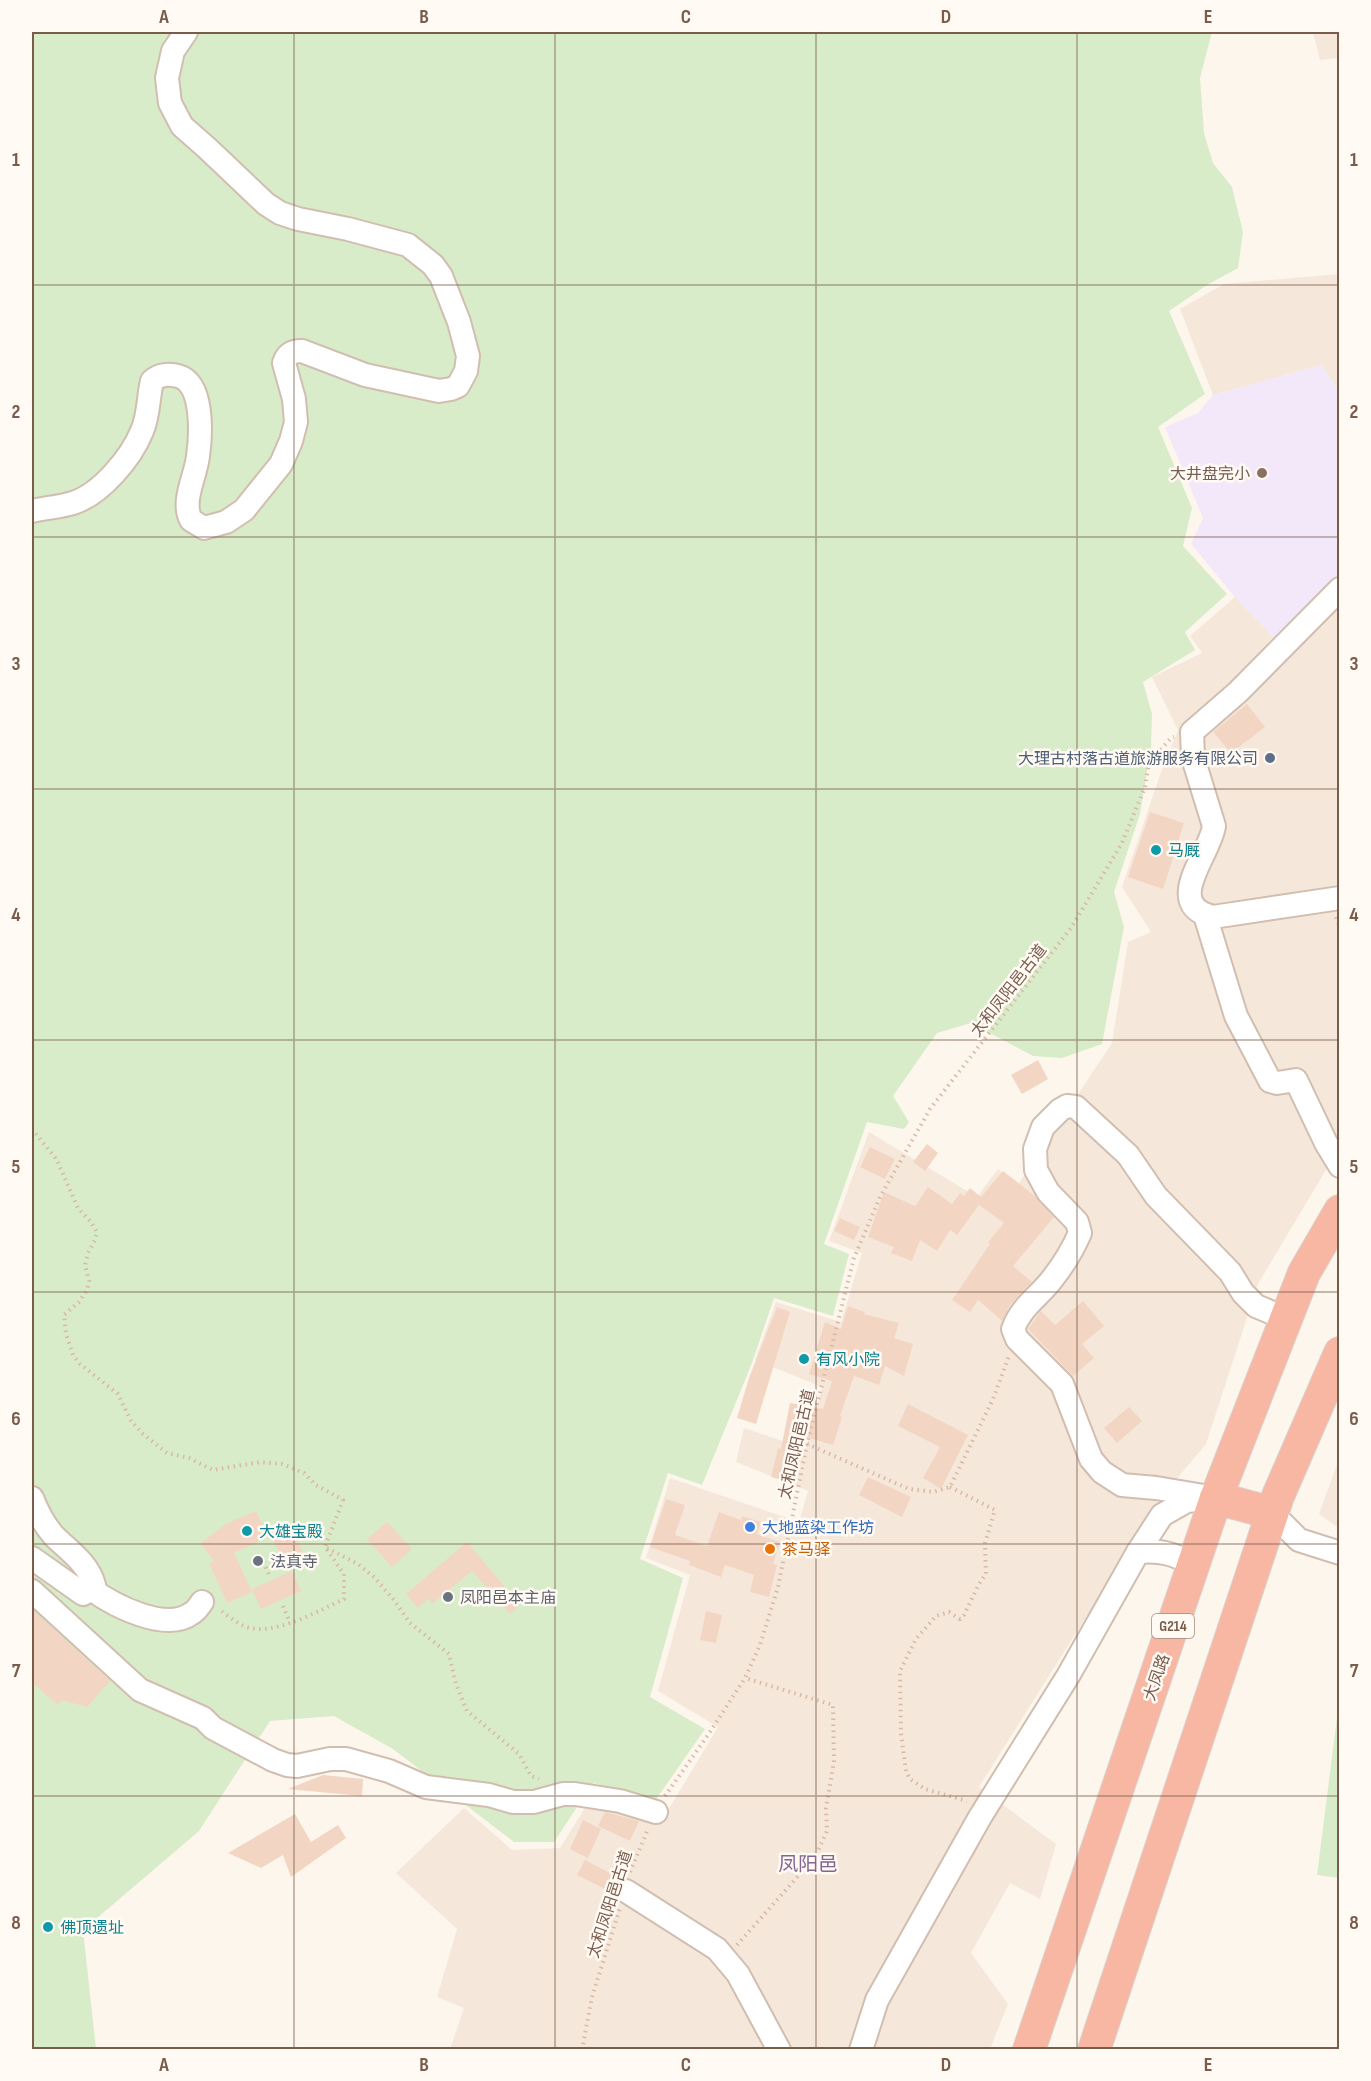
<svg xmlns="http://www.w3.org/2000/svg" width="1371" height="2081" font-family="'Sofia Sans Condensed','Noto Sans SC',sans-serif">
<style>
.residential{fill:#f5e8da}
.education{fill:#f3e8fa}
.green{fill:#d8ecc9}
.building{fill:#f3d5c3}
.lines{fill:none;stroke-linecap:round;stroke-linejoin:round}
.minor-casing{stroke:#d1beb0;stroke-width:26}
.highway-casing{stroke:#dad1cd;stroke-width:34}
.path{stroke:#d9b8a5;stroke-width:4;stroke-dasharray:1.5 4.5;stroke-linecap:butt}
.minor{stroke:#fff;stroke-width:22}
.highway{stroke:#f7b7a3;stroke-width:32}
.grid{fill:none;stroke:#7a5c4d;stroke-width:1.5;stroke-opacity:0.55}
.education-dot{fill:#8d6e63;stroke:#fffaf3;stroke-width:2}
.service-dot{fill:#5c6f8a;stroke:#fffaf3;stroke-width:2}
.culture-dot{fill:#0f9aa8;stroke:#fffaf3;stroke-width:2}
.shop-dot{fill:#3f7fe0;stroke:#fffaf3;stroke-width:2}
.food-dot{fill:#e8710a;stroke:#fffaf3;stroke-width:2}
.worship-dot{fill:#6b7280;stroke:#fffaf3;stroke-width:2}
.labels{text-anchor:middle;stroke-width:5;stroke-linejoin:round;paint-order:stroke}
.shield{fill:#fffaf3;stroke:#a28b7f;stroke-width:1.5}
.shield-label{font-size:15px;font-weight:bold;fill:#7a5c4d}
.education-label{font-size:16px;fill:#785e54;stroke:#fffaf3;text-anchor:end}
.service-label{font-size:16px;fill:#4e5e75;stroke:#fffaf3;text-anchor:end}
.culture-label{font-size:16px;fill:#0d838f;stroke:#fffaf3;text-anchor:start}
.street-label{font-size:16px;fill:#7a5c4d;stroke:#fffaf3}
.shop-label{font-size:16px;fill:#366cbe;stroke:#fffaf3;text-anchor:start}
.food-label{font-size:16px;fill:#c56008;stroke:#fffaf3;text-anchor:start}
.worship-label{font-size:16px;fill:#5b616d;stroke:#fffaf3;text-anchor:start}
.quarter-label{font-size:20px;fill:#846695;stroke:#fffaf3}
.neatline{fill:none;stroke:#7a5c4d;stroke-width:2}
.grid-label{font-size:20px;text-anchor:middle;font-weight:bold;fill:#7a5c4d}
</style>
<rect width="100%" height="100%" fill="#fdf6ec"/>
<g class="residential">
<path d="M 1313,32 L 1339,32 L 1339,58 L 1320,60 Z"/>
<path d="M 1339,274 L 1339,393 L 1322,365 L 1213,395 L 1180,309 L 1224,284 Z"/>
<path d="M 1339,581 L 1339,1148 L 1258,1284 L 1206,1444 L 1163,1495 L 979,1787 L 1056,1844 L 1040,1899 L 1010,1883 L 971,1953 L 1008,2004 L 990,2049 L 450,2049 L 464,2008 L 437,1997 L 457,1929 L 396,1873 L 464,1808 L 512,1850 L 560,1848 L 595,1792 L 661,1822 L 718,1727 L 658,1691 L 690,1575 L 646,1558 L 670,1478 L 799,1522 L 808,1491 L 736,1462 L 744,1428 L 806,1449 L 822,1387 L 755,1360 L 776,1302 L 841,1322 L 862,1253 L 829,1241 L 869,1132 L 977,1197 L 998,1169 L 1017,1186 L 1112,1043 L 1128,942 L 1151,932 L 1122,887 L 1160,775 L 1178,730 L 1152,677 L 1202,653 L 1190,636 L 1235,597 L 1278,642 Z"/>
<path d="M 1339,1459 L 1340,1528 L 1339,1528 L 1319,1514 Z"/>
</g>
<path class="education" d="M 1322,365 L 1339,393 L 1339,581 L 1278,642 L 1235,597 L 1191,544 L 1203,518 L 1165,427 L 1198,413 L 1213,395 Z"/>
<g class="green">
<path d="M 32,32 L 1212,32 L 1200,78 L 1204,133 L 1213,163 L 1232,187 L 1243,232 L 1238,268 L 1207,285 L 1169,311 L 1205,394 L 1158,427 L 1192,508 L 1183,546 L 1227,594 L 1185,632 L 1195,650 L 1143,682 L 1152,714 L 1151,747 L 1140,814 L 1114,892 L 1124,927 L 1102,1044 L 1062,1058 L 1033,1056 L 971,1023 L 937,1033 L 893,1096 L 909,1122 L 904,1129 L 867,1122 L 824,1244 L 849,1254 L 833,1316 L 774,1298 L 752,1363 L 702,1485 L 668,1473 L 640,1559 L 683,1578 L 650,1697 L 705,1729 L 655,1801 L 593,1783 L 554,1842 L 514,1842 L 393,1749 L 334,1716 L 270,1721 L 199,1831 L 83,1930 L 96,2049 L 32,2050 Z"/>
<path d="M 1338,1710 L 1340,1710 L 1339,1878 L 1317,1875 Z"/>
</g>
<g class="building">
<path d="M 1247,704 L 1265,727 L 1231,753 L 1213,732 Z"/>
<path d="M 1150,812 L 1184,823 L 1163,889 L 1128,877 Z"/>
<path d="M 1038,1060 L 1048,1079 L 1022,1094 L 1011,1075 Z"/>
<path d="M 927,1144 L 938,1153 L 925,1171 L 913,1162 Z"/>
<path d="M 870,1147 L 895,1159 L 885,1179 L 860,1167 Z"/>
<path d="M 1003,1171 L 1036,1197 L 1054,1217 L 1013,1266 L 1032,1282 L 1010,1305 L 1002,1321 L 978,1300 L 970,1312 L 952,1300 L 990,1244 L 988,1242 L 1004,1223 L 979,1205 L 957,1235 L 950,1230 L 937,1251 L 920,1240 L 912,1261 L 891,1253 L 894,1247 L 868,1237 L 884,1192 L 915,1206 L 928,1187 L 952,1204 L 960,1193 L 964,1196 L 970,1188 L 981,1197 Z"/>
<path d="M 840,1218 L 860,1227 L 854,1240 L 834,1231 Z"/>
<path d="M 1083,1301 L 1104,1326 L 1082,1344 L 1094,1358 L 1073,1376 L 1028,1329 L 1041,1311 L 1055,1325 Z"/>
<path d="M 848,1306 L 865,1312 L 864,1314 L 899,1323 L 894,1338 L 913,1344 L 904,1376 L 885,1366 L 879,1385 L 854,1376 L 840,1416 L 842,1417 L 833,1445 L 806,1437 L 794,1483 L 771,1477 L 778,1448 L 781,1449 L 790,1403 L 823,1409 L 832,1381 L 809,1374 L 825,1322 L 841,1329 Z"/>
<path d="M 777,1307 L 790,1312 L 756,1424 L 737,1418 L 749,1378 Z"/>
<path d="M 908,1404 L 968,1435 L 941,1489 L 923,1478 L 940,1447 L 898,1426 Z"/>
<path d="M 1129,1407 L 1142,1421 L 1117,1443 L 1104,1428 Z"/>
<path d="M 868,1477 L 911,1497 L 902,1517 L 859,1495 Z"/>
<path d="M 666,1499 L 685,1505 L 675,1535 L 707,1546 L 719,1512 L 741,1520 L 742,1516 L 761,1522 L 757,1534 L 780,1542 L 773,1564 L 777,1565 L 769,1597 L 750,1592 L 754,1575 L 725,1565 L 721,1577 L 689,1565 L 690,1561 L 650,1547 Z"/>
<path d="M 256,1511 L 268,1537 L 234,1553 L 252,1592 L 227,1603 L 209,1563 L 214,1561 L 201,1543 L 226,1524 Z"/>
<path d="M 387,1522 L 412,1549 L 392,1567 L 367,1539 Z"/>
<path d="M 290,1524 L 307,1561 L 287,1570 L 270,1533 Z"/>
<path d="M 467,1542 L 520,1605 L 510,1614 L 472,1571 L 432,1604 L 428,1599 L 418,1608 L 406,1594 Z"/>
<path d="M 292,1571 L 301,1591 L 261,1609 L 252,1589 Z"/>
<path d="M 32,1609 L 110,1681 L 87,1707 L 62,1700 L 58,1705 L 32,1682 Z"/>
<path d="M 706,1611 L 722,1615 L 716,1643 L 700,1640 Z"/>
<path d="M 323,1775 L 363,1779 L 362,1796 L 288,1789 Z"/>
<path d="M 605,1812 L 639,1821 L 630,1841 L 598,1826 Z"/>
<path d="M 295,1814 L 311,1842 L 338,1825 L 346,1838 L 291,1877 L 283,1855 L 261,1868 L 228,1853 Z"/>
<path d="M 583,1820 L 601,1829 L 588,1858 L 570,1849 Z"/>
<path d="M 585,1860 L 614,1875 L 607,1890 L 577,1875 Z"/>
</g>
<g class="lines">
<defs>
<g id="minor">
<path d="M 32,511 C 45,508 60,507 73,503 C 101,494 131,458 142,431 C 149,416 148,397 152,381 C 160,374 168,374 178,376 C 204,383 201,435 198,456 C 196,476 181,501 191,520 L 204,528 L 226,522 L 244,510 L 281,464 L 291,441 L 296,422 L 294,399 L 284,363 C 287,353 293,351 302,351 L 365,375 L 439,391 L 451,389 L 458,386 L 466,371 L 468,356 L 459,322 L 441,276 L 433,265 L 408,245 L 348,229 L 298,219 L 280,213 L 266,204 L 207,148 L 182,126 L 170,103 L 167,78 L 173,51 L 186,32"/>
<path d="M 1340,589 L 1238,692 L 1192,732 L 1193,758 L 1214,826 C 1210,855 1162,904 1213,917 L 1340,898"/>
<path d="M 1205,915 L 1236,1016 L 1270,1081 L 1277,1083 L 1296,1080 L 1326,1143 L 1340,1166"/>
<path d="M 32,1498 C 37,1511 45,1526 54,1536 C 69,1551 88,1563 94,1585 L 89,1591 L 83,1594 L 32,1558"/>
<path d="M 1216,1498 L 1156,1488 L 1122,1485 L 1102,1472 L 1091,1459 L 1062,1384 L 1017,1339 L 1013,1329 C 1022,1305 1039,1297 1053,1278 C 1064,1264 1073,1249 1080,1233 L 1077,1222 L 1048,1192 L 1036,1170 L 1035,1149 L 1043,1127 L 1060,1110 L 1067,1106 L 1076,1107 L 1128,1155 L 1156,1196 L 1230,1272 L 1243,1293 L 1256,1306 L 1287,1319"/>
<path d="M 1272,1513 L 1299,1540 L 1340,1553"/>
<path d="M 1138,1552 C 1163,1550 1172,1554 1194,1564"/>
<path d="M 91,1589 C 113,1605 166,1633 192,1613 C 196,1611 199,1606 202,1602"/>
<path d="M 32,1591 L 140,1690 L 203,1718 L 213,1728 L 273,1760 L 287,1765 L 297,1766 L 330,1759 L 346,1759 L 389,1771 L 426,1787 L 489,1795 L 513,1802 L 534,1802 L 563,1794 L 575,1794 L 620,1801 L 656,1812"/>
<path d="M 626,1891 L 717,1949 L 738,1974 L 779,2050"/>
<path d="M 861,2050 L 877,2000 L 980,1817 L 1068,1676 L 1138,1552 L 1162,1515 L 1187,1501 L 1206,1499"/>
</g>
<g id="highway">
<path d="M 1216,1498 L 1272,1513"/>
<path d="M 1029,2050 L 1216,1498 L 1304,1273 L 1340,1211"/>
<path d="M 1094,2050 L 1278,1496 L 1340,1353"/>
</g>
</defs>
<use href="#minor" class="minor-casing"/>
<use href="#highway" class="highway-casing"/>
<g class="path">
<path d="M 1336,917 L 1340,927"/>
<path d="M 32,1129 L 57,1160 L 78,1208 L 91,1222 L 97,1232 L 95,1240 L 88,1253 L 85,1265 L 89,1281 L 87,1290 L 79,1302 L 64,1315 L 66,1334 L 73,1355 L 80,1364 L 118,1394 L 131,1421 L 143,1434 L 167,1453 L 189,1458 L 213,1470 L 260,1462 L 282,1464 L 304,1473 L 316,1485 L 343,1500 L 325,1547 L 344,1574 L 344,1599 C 318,1611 272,1638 244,1626 C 235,1622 227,1615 220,1610"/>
<path d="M 807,1444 L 909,1489 L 933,1492 L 950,1487 L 993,1399 L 1009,1356"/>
<path d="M 950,1487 L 995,1510 L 985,1543 L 986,1574 L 979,1584 L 964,1615 L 960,1619 L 949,1612 L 936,1616 L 916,1639 L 900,1671 L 901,1733 L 906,1771 L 910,1779 L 925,1789 L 967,1801"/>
<path d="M 327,1548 L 358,1564 L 374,1577 L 394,1600 L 410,1623 L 449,1654 L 456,1684 L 467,1711 L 519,1754 L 531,1776 L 539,1779"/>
<path d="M 261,1556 L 270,1577"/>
<path d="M 283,1606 L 290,1623"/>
<path d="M 665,1796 L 708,1735 L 745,1678 L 760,1645 L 778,1587 L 807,1444 L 854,1258 L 880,1197 L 930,1109 L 1071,928 L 1122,843 L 1145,787 L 1149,763 L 1171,738 L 1174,737"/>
<path d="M 630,1872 L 648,1829"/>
<path d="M 737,1945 L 815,1857 L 827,1831 L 826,1808 L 834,1762 L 833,1705 L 745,1678"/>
<path d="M 582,2050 L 592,1997 L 620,1908"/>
</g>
<use href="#minor" class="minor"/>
<use href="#highway" class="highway"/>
</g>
<path class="grid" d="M 294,32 L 294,2050M 555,32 L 555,2050M 816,32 L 816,2050M 1077,32 L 1077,2050M 32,285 L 1340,285M 32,537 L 1340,537M 32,789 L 1340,789M 32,1040 L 1340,1040M 32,1292 L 1340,1292M 32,1544 L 1340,1544M 32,1796 L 1340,1796"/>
<circle class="education-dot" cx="1262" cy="473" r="6"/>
<circle class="service-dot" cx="1270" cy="758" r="6"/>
<g class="culture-dot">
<circle cx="1156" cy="850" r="6"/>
<circle cx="804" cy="1359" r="6"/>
<circle cx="247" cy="1531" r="6"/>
<circle cx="48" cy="1927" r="6"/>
</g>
<circle class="shop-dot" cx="750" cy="1527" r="6"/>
<circle class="food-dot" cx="770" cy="1549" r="6"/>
<g class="worship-dot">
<circle cx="258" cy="1561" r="6"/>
<circle cx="448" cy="1597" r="6"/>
</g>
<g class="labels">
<rect class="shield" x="1152" y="1614" width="42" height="24" rx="4.5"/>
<g class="shield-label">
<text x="1173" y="1631">G214</text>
</g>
<g class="education-label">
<text x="1250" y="479">大井盘完小</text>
</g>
<g class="service-label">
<text x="1258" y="764">大理古村落古道旅游服务有限公司</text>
</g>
<g class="culture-label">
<text x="1168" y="856">马厩</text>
<text x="816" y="1365">有风小院</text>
<text x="259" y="1537">大雄宝殿</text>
<text x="60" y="1933">佛顶遗址</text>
</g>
<g class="street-label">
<text transform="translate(1008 990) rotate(-52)" y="6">太和凤阳邑古道</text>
<text transform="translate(796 1444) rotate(-77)" y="6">太和凤阳邑古道</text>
<text transform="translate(1156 1677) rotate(-71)" y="6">大凤路</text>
<text transform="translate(609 1904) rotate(-72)" y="6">太和凤阳邑古道</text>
</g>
<g class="shop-label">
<text x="762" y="1533">大地蓝染工作坊</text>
</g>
<g class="food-label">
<text x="782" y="1555">茶马驿</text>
</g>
<g class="worship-label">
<text x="270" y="1567">法真寺</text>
<text x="460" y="1603">凤阳邑本主庙</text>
</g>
<g class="quarter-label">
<text x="808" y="1871">凤阳邑</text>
</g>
</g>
<rect width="1371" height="2081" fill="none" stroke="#fffaf3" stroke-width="66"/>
<rect x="33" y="33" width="1305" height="2015" class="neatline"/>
<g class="grid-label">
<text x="164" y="23">A</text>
<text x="424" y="23">B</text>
<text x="686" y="23">C</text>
<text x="946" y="23">D</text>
<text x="1208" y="23">E</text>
<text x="16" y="166">1</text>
<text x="1354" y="166">1</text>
<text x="16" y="418">2</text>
<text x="1354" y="418">2</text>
<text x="16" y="670">3</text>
<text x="1354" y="670">3</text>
<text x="16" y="921">4</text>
<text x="1354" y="921">4</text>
<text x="16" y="1173">5</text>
<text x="1354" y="1173">5</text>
<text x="16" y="1425">6</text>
<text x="1354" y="1425">6</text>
<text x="16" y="1677">7</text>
<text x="1354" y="1677">7</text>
<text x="16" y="1929">8</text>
<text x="1354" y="1929">8</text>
<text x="164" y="2071">A</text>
<text x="424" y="2071">B</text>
<text x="686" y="2071">C</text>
<text x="946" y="2071">D</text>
<text x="1208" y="2071">E</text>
</g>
</svg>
